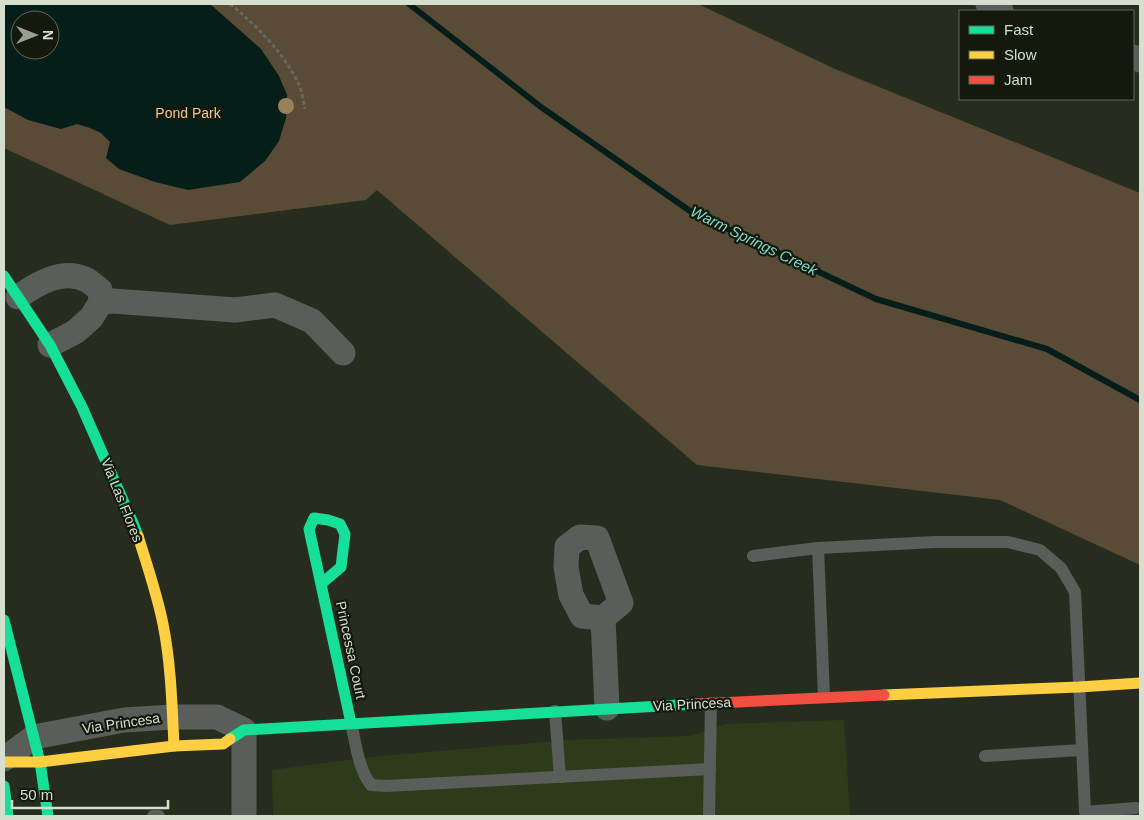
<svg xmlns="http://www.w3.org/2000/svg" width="1144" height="820" font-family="Helvetica,sans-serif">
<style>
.built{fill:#2e3b1b}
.green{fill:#594b36;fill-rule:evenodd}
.water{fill:#051e19;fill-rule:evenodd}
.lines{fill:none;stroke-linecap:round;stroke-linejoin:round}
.stream{stroke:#051e19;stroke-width:6}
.path{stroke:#636861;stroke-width:3;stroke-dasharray:4 2.5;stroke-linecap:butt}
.lane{stroke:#595e5a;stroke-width:12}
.street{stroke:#595e5a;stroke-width:25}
.fast{stroke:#16e098;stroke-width:11}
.slow{stroke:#ffcf43;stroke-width:11}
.jam{stroke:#f24e42;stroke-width:11}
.tree{fill:#96815a}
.labels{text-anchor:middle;stroke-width:4.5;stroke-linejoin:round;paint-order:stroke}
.park-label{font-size:14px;fill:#f1c68c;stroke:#14190d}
.street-label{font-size:14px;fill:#d6decd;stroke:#14190d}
.water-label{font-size:15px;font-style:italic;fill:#80d9c9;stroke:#14190d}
</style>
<rect width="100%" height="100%" fill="#272d1e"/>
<path class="built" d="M 844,720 L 850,816 L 273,816 L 272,770 L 372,757 L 568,740 L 691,736 L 725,724 Z"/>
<path class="green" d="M 4,4 L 698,4 L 835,69 L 1140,193 L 1140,565 L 1000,500 L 697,465 L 377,190 L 366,200 L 170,225 L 4,148 ZM 20,20 L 50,20 L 50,50 L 20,50 Z"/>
<path class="water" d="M 4,4 L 210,4 L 261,49 L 279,76 L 287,95 L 286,118 L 279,141 L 265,161 L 240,182 L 188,190 L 155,182 L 119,169 L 106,158 L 110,142 L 101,133 L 90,128 L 77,124 L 61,129 L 28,120 L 4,107 ZM 20,20 L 50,20 L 50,50 L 20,50 Z"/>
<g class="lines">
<path class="stream" d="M 409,4 L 541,107 L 690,211 L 876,299 L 1047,349 L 1140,400"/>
<path class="path" d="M 230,4 C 254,23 285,54 298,83 C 302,90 303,101 305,109"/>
<g class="lane">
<path d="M 818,548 L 824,697"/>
<path d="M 753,556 L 818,548 L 935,542 L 1008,542 L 1040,550 L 1061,568 L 1075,592 L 1085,812 L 1136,808"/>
<path d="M 555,711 L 560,777"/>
<path d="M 351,723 C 356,744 358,768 371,785 L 386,786 L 710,769"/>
<path d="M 985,756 L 1081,750"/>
<path d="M 153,816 L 159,816"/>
<path d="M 709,816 L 711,703"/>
</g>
<g class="street">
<path d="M 988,4 L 1001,11"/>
<path d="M 1133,57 L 1140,60"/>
<path d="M 18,297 C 38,283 63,268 87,280 C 92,283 96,287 100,290 L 101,302 L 91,318 L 75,332 L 50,345"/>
<path d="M 101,302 L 113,301 L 235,310 L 275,305 L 312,321 L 343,353"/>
<path d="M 603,618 L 582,616 L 571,595 L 566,567 L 567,547 L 580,537 L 597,538 L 621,603 L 603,618 L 607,708"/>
<path d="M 4,759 L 34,737 L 124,720 L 172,717 L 217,717 L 244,730 L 244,816"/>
</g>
<g class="fast">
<path d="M 4,276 L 50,345 L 82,407 L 133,523 L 138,536"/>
<path d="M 321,584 L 341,567 L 345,534 L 340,524 L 328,520 L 314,518 L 309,529 L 351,723"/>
<path d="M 4,620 L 40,762 L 48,816"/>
<path d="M 230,739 L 244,730 L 696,704"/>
<path d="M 4,786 L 8,816"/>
</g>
<g class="slow">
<path d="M 138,536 C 147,565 157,594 163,624 C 171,664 172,705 174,746"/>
<path d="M 884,695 L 1079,687 L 1140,683"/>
<path d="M 4,762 L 40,762 L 174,746 L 223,744 L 230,739"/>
</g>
<path class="jam" d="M 696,704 L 884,695"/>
</g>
<circle class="tree" cx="286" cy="106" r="8"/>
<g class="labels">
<g class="park-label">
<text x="188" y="118">Pond Park</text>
</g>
<g class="street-label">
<text transform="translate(122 500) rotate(68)" y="5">Via Las Flores</text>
<text transform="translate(351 650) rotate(78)" y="5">Princessa Court</text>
<text transform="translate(692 704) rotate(-3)" y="5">Via Princesa</text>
<text transform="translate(121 723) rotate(-8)" y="5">Via Princesa</text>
</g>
<g class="water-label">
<text transform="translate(754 241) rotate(26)" y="5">Warm Springs Creek</text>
</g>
</g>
<rect width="1144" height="820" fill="none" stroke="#d6decd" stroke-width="10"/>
<rect x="959" y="10" width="175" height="90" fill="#14190d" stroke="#62685a"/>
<rect x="969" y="26" width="25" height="8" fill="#16e098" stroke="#62685a"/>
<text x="1004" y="35" font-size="15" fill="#d6decd">Fast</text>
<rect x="969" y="51" width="25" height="8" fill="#ffcf43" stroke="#62685a"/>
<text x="1004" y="60" font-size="15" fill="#d6decd">Slow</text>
<rect x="969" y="76" width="25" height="8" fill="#f24e42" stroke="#62685a"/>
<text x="1004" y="85" font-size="15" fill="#d6decd">Jam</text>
<g transform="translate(35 35) rotate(90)"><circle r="24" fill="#14190d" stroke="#62685a"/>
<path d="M0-4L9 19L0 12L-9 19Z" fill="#99a090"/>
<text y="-8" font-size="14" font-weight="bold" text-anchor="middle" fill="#d6decd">N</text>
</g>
<path d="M12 800v8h156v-8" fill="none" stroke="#d6decd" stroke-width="2.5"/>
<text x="20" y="800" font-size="15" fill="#d6decd" stroke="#14190d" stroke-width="4" paint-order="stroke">50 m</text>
</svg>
